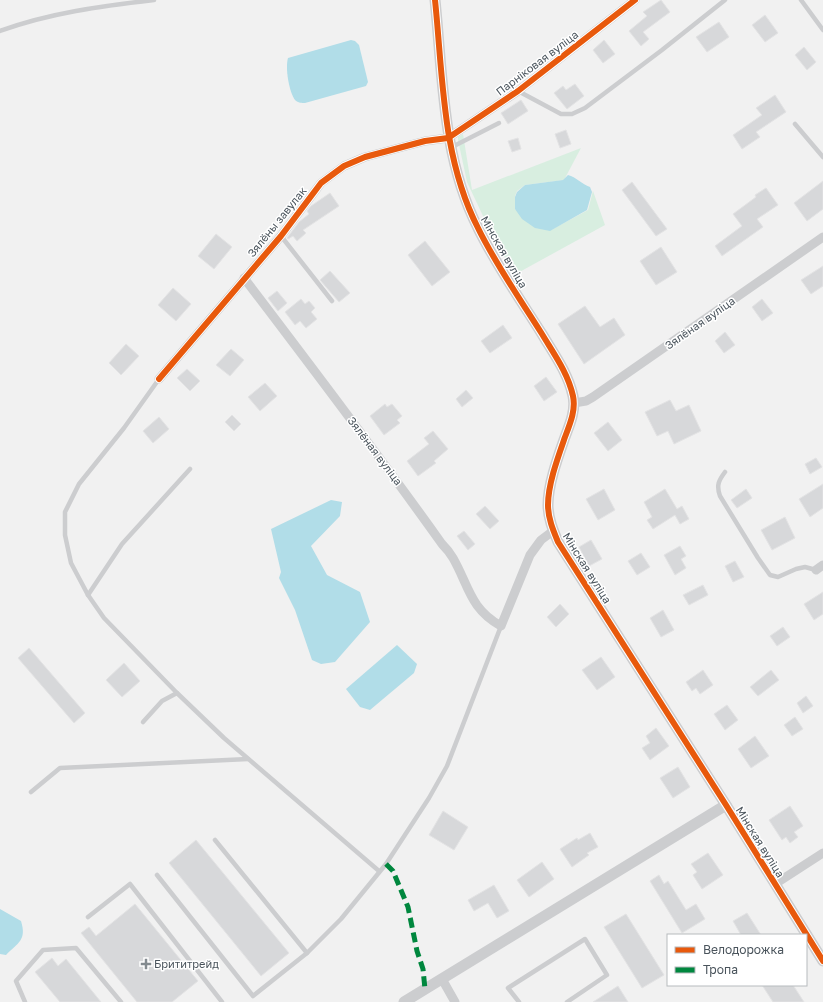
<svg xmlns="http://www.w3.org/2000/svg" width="823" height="1002" font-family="'Golos Text',sans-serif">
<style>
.green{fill:#d8eee0}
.water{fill:#b1dde8}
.building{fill:#d7d8da;stroke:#e3e3e4}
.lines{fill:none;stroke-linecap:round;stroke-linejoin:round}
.service{stroke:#cccdcf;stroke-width:4.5}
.minor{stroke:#cccdcf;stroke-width:9}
.tertiary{stroke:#cccdcf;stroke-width:11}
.quiet{stroke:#00873e;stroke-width:5;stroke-dasharray:10 5;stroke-linecap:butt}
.cycleway-casing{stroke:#fff;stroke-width:8}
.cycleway{stroke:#e8590c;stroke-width:6}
.poi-dot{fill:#848b90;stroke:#fff;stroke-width:1.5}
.labels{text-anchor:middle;stroke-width:3;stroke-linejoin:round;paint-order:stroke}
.street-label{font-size:11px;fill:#4a545c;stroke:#fff}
.poi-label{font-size:11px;fill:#4a545c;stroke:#fff;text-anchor:start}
</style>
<rect width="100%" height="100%" fill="#f1f1f1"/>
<path class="green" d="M 463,134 L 472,190 L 581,148 L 564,180 L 525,185 L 517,191 L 515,196 L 515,209 L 551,230 L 588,210 L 593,191 L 605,225 L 514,275 L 483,216 L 467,182 L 458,140 L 458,137 Z"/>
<g class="water">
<path d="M 351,40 L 355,41 L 359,45 L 368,82 L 366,86 L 305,103 C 302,103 298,103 295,100 C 289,92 285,68 288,58 Z"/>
<path d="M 568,175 C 576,177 582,184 590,187 L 592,192 L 587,210 L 550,231 L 535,228 L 522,219 L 515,209 L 515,197 L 517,192 L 525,185 L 563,180 Z"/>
<path d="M 331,500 L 342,502 L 340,516 L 311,546 L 327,575 L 360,592 L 370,622 L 335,662 L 321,664 L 312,660 L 295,610 L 279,578 L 281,572 L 271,529 Z"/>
<path d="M 397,645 L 417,664 L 414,673 L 370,710 L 360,707 L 346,689 Z"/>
<path d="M 0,909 L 21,921 C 27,940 18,943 6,955 L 0,954 Z"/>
</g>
<g class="building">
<path d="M 661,0 L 670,12 L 643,32 L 649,39 L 641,46 L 629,31 L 647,16 L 643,12 Z"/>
<path d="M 765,15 L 778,33 L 765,42 L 752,25 Z"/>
<path d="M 719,22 L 729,37 L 707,52 L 696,37 Z"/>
<path d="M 604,40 L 615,54 L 603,63 L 593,50 Z"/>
<path d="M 804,47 L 816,62 L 807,70 L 795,55 Z"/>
<path d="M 575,84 L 584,96 L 567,109 L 554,93 L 563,86 L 566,90 Z"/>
<path d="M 775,95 L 786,112 L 756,132 L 760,137 L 742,149 L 733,135 L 762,115 L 756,108 Z"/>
<path d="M 521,100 L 528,111 L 508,124 L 501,113 Z"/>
<path d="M 566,130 L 571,144 L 560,148 L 555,134 Z"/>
<path d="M 518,138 L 521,149 L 512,152 L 508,141 Z"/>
<path d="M 823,181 L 823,209 L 807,221 L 794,203 Z"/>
<path d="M 632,182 L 667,229 L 656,236 L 622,190 Z"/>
<path d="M 766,188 L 778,205 L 757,219 L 763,227 L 722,256 L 715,246 L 742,226 L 733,214 L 756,197 L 755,195 Z"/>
<path d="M 330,193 L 339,206 L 303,230 L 306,233 L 297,241 L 293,236 L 288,239 L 287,238 L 299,222 L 309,214 L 307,211 L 311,206 Z"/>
<path d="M 216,234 L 232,247 L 214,269 L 198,256 Z"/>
<path d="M 425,241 L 450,272 L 432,286 L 408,255 Z"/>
<path d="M 661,247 L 677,272 L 656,285 L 640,261 Z"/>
<path d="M 823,266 L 823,286 L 811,294 L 801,280 Z"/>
<path d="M 330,271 L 350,293 L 339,302 L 320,280 Z"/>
<path d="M 173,288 L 191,304 L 176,321 L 158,305 Z"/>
<path d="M 277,291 L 287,303 L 278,311 L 268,298 Z"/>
<path d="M 301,299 L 305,304 L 309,301 L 315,308 L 311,312 L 317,319 L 306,328 L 300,321 L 295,325 L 285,312 Z"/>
<path d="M 762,299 L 773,313 L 762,321 L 752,307 Z"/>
<path d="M 585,306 L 600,327 L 614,318 L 625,335 L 584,364 L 558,324 Z"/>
<path d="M 503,325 L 512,338 L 490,353 L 481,341 Z"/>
<path d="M 725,332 L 735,345 L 724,353 L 715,341 Z"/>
<path d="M 126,344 L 139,356 L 121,375 L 109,363 Z"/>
<path d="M 231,349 L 244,360 L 230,376 L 216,365 Z"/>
<path d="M 187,369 L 200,381 L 190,391 L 177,378 Z"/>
<path d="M 546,377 L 557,392 L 544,401 L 534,386 Z"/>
<path d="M 265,383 L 277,396 L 260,411 L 248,397 Z"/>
<path d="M 466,390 L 473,398 L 462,407 L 456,399 Z"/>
<path d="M 670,400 L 676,411 L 689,405 L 701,431 L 674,444 L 668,431 L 657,436 L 645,412 Z"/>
<path d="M 385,404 L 387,407 L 392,404 L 402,416 L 397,420 L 400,423 L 384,435 L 370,416 Z"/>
<path d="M 232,415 L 241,424 L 234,431 L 225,422 Z"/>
<path d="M 159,417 L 169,429 L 153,443 L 143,431 Z"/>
<path d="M 608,422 L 622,440 L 608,451 L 594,433 Z"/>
<path d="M 433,431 L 448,449 L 434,461 L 436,463 L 418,476 L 407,461 L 429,444 L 424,438 Z"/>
<path d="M 816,458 L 822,467 L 810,474 L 805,464 Z"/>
<path d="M 823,484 L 823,508 L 810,517 L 799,499 Z"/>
<path d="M 604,489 L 615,510 L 598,520 L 586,499 Z"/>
<path d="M 665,489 L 677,509 L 682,506 L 689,519 L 680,524 L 675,515 L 653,529 L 647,520 L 652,517 L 644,502 Z"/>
<path d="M 746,489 L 752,498 L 737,508 L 731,500 Z"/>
<path d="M 485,506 L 499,521 L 490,529 L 476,514 Z"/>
<path d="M 785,517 L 795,538 L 772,550 L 761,530 Z"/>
<path d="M 464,531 L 475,544 L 468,550 L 457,536 Z"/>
<path d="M 591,540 L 602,559 L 589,566 L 579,547 Z"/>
<path d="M 680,546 L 686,556 L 681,559 L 686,568 L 675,575 L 664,555 Z"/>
<path d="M 641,553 L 650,567 L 637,575 L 628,561 Z"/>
<path d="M 735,561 L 744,577 L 733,582 L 725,566 Z"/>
<path d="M 703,585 L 708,595 L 689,605 L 683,595 Z"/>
<path d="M 823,592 L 823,614 L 814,620 L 804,604 Z"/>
<path d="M 560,604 L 569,614 L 556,627 L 547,617 Z"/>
<path d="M 663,610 L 674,630 L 661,637 L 650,618 Z"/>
<path d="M 783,627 L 790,637 L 777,646 L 770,636 Z"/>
<path d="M 29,648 L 85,713 L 74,723 L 18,658 Z"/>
<path d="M 601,657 L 615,677 L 597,690 L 582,670 Z"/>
<path d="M 124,663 L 140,681 L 122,697 L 106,680 Z"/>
<path d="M 703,670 L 713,685 L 700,694 L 696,688 L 692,691 L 686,682 Z"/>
<path d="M 771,670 L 779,680 L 758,696 L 750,687 Z"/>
<path d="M 806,696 L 813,706 L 803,713 L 797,703 Z"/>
<path d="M 727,705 L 738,720 L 725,730 L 714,714 Z"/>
<path d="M 795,717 L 803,729 L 792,736 L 784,725 Z"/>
<path d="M 656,728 L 669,746 L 650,760 L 642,748 L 650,743 L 646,736 Z"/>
<path d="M 755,736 L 769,756 L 751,768 L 738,749 Z"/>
<path d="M 678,767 L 690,787 L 673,798 L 660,778 Z"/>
<path d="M 790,806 L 803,826 L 794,832 L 798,837 L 790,843 L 786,837 L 782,840 L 769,820 Z"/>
<path d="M 443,811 L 468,827 L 454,850 L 429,835 Z"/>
<path d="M 590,833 L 598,847 L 587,853 L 589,855 L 572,867 L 560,849 L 577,838 L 578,840 Z"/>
<path d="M 196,840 L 289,953 L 261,976 L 169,863 Z"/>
<path d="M 708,853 L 723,875 L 702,889 L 693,875 L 697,872 L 691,864 Z"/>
<path d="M 542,862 L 554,879 L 529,897 L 517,880 Z"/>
<path d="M 659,875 L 664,884 L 668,881 L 686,910 L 696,904 L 705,919 L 682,933 L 650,881 Z"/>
<path d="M 494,885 L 509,911 L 497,918 L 488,903 L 474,911 L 468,900 Z"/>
<path d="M 135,904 L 198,981 L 172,1002 L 137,1002 L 81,933 L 89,927 L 96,936 Z"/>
<path d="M 747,913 L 761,935 L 741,935 L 733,921 Z"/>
<path d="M 626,914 L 664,975 L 642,988 L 604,927 Z"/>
<path d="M 52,958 L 58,966 L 66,959 L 101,1002 L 60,1002 L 35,972 Z"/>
<path d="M 762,985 L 793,985 L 804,1002 L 773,1002 Z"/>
<path d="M 618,986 L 628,1002 L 593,1002 Z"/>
</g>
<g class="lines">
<g class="service">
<path d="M 801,0 L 823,30"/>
<path d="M 0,31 C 49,13 102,6 154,0"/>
<path d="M 518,91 L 561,114 L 572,114 L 585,108 L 662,50 L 725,0"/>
<path d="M 795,124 L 823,157"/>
<path d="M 452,147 L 499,123"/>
<path d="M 281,236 L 332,301"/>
<path d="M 159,379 L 124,428 L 79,484 L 65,512 L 65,535 L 71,563 L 88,595 L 104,618 L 177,693 L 224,738 L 379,871"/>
<path d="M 725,472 C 719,480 716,485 720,496 L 758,558 L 770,575 L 778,577 L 796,569 L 805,567 L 816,570"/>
<path d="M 88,595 L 122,544 L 190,469"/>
<path d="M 143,722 L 162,701 L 177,693"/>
<path d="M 31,792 L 60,768 L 248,759"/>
<path d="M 215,840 L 307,953"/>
<path d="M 157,875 L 253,996 L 307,953 L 341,919 L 386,864 L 429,798 L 447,766 L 501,626"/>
<path d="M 88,917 L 130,884 L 222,1002"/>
<path d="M 25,1002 L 16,981 L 43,950 L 76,948 L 121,1002"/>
<path d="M 519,1002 L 508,988 L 585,939 L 607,975 L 567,1002"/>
</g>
<g class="minor">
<path d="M 244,278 C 311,366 378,454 442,544 C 446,548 450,553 453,558 C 469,586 470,609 501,626 L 530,555 L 541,540 L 553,531"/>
<path d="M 159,379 L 281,236 L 321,183 L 344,166 L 365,157 L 425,141 L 448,138 L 518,91 L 635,0"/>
<path d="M 574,403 L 586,401 L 593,397 L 823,237"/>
<path d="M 816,570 L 823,565"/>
<path d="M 775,884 L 823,853"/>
<path d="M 442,979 L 455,1002"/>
</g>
<g class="tertiary">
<path d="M 435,0 C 443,77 442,158 478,228 C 496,265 520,299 542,334 C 554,354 568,373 573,396 C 576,410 570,424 565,437 C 558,457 548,484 548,505 C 548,518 553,530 558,542 L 726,805 L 823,961"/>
<path d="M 404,1002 L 726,805"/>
</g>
<path class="quiet" d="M 386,864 L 393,871 L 408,907 L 417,951 L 423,969 L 425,989"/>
<defs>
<g id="cycleway">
<path d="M 435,0 C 443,77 442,158 478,228 C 496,265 520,299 542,334 C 554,354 568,373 573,396 C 576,410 570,424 565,437 C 558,457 548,484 548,505 C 548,518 553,530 558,542 L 726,805 L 823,961"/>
<path d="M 159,379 L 281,236 L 321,183 L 344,166 L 365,157 L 425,141 L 448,138 L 518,91 L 635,0"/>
</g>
</defs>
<use href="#cycleway" class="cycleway-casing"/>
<use href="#cycleway" class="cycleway"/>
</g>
<path class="poi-dot" d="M144 958h4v4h4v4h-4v4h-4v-4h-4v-4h4z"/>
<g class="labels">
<g class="street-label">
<text transform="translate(537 63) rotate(-37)" y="4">Парніковая вуліца</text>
<text transform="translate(277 222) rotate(-51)" y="4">Зялёны завулак</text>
<text transform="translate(504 252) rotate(60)" y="4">Мінская вуліца</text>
<text transform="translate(700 323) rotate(-35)" y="4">Зялёная вуліца</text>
<text transform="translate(375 451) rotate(53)" y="4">Зялёная вуліца</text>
<text transform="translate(587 568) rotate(58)" y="4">Мінская вуліца</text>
<text transform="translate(760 842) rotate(58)" y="4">Мінская вуліца</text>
</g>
<g class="poi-label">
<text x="154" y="968">Брититрейд</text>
</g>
</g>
<rect x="667" y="934" width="140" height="52" fill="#ffffff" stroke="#b7bbbe"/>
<rect x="675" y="947" width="20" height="6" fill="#e8590c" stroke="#b7bbbe"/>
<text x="703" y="954" font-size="12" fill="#4a545c">Велодорожка</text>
<rect x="675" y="967" width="20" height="6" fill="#00873e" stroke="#b7bbbe"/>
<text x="703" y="974" font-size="12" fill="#4a545c">Тропа</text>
</svg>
